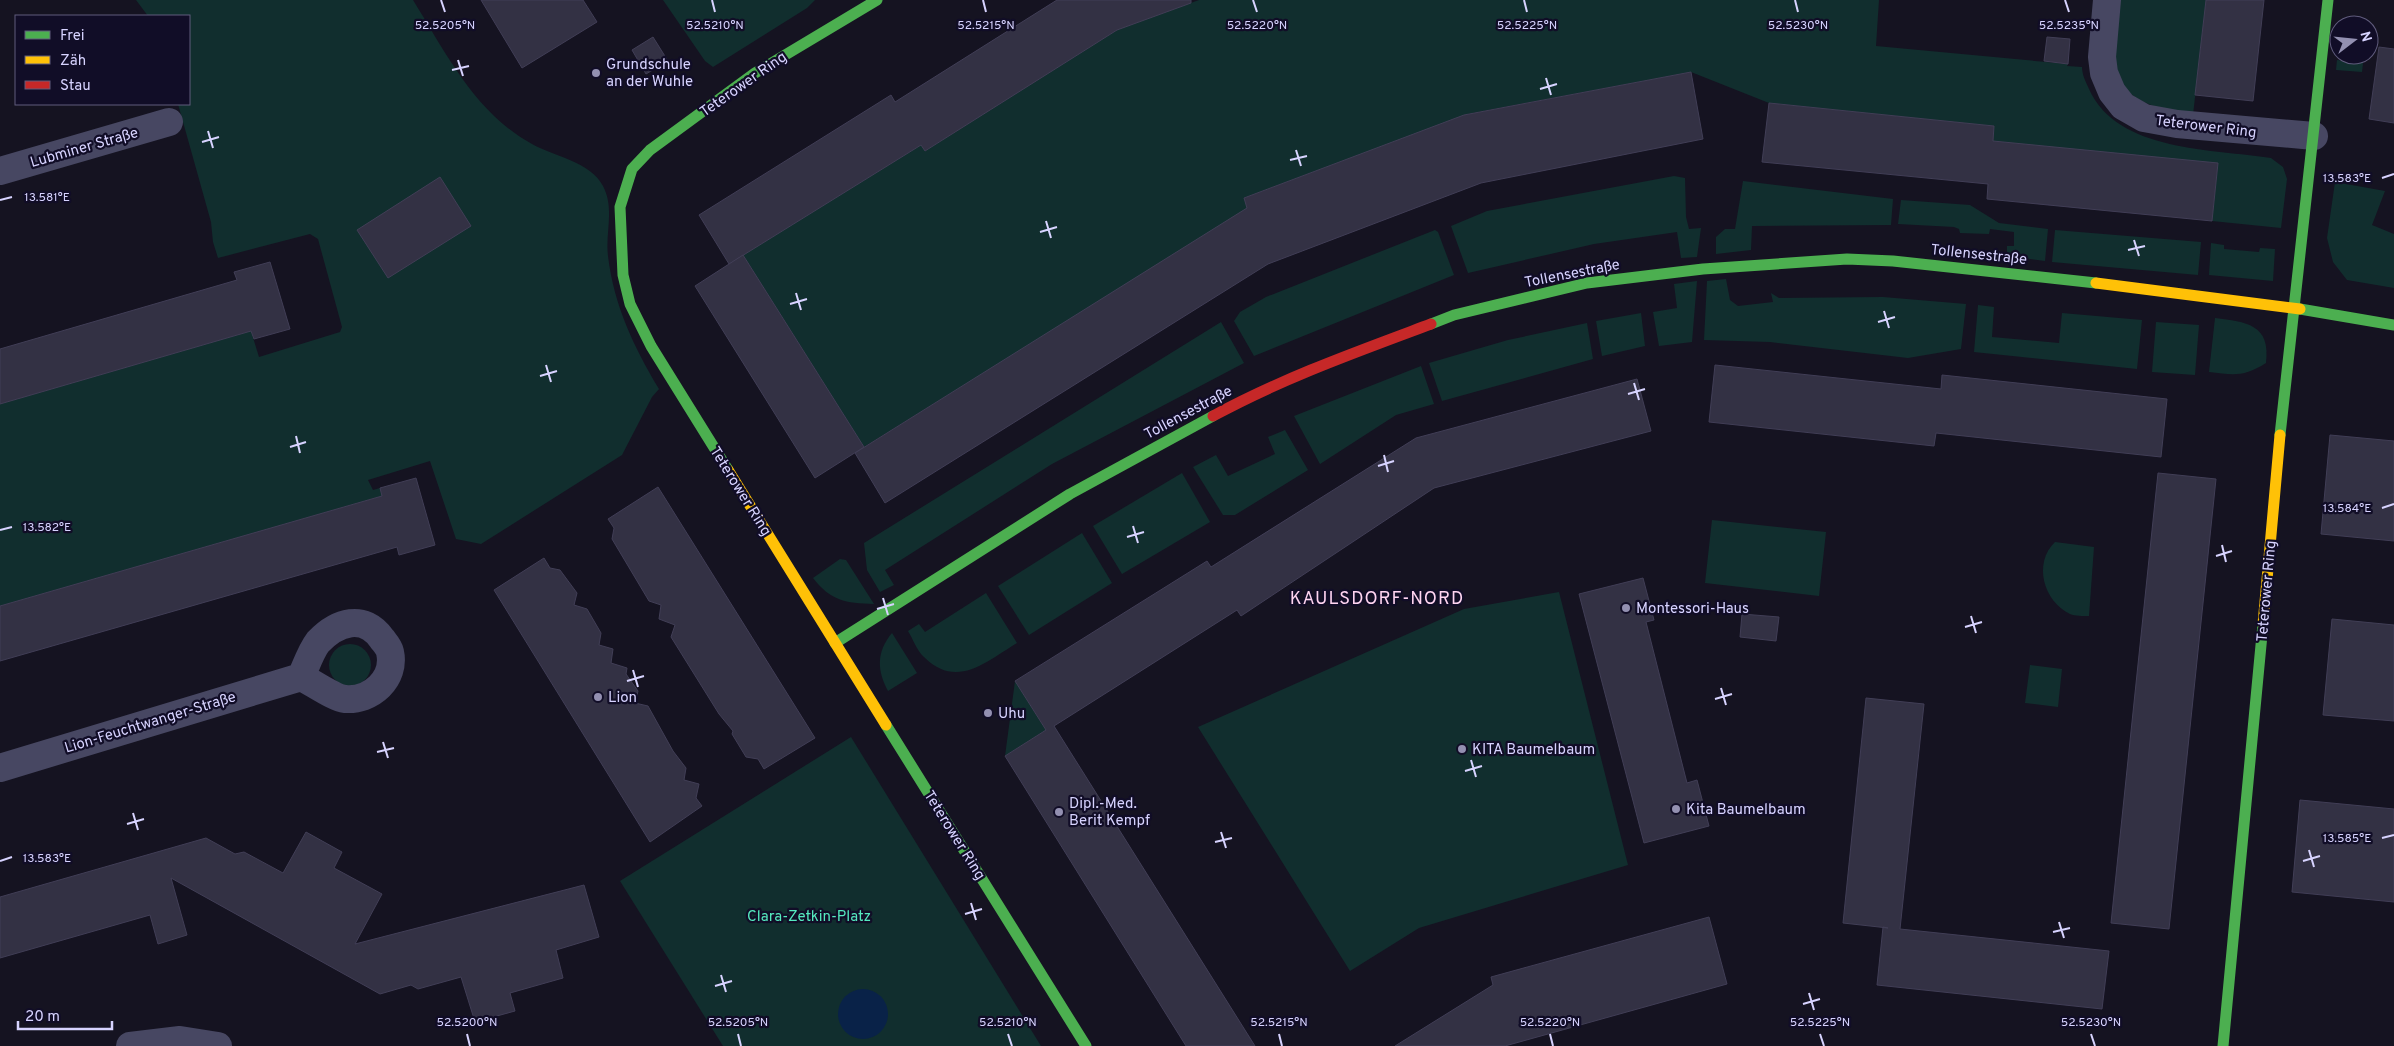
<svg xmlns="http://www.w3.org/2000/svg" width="2394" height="1046" font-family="Overpass,sans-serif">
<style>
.green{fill:#112e2e}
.water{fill:#092248}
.building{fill:#333144;stroke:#413e56}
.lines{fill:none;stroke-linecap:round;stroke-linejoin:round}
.street{stroke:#474762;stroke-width:28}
.fast{stroke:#4caf50;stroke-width:11}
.slow{stroke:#ffc107;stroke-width:11}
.jam{stroke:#c62828;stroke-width:11}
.ticks{fill:none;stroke:#d7d3ff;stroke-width:2}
.poi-dot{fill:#9390b1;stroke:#110d27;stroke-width:2}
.labels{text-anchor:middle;stroke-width:4.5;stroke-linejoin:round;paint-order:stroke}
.poi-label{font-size:15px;fill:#d7d3ff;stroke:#110d27;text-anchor:start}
.street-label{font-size:15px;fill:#d7d3ff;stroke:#110d27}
.park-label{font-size:15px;fill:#55eabf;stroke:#110d27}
.quarter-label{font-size:18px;letter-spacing:1px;fill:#ffd5f1;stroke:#110d27}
.ticks-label{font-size:12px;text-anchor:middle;fill:#d7d3ff;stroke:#110d27;stroke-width:4.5;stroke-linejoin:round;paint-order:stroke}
</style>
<rect width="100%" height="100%" fill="#151321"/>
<g class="green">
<path d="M 136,0 L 413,0 C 446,53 475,113 532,144 C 553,156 591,162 603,186 C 615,209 605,232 608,256 C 614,306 634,347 659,389 L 652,397 L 622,455 L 481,544 L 456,539 L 430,461 L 368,480 L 373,490 L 380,488 L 382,496 L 0,606 L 0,404 L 251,331 L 259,357 L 340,332 L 342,327 L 318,239 L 310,234 L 218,258 L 213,242 L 211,222 L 178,104 L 189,104 L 189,16 L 148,16 Z"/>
<path d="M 663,0 L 815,0 L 807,8 L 713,67 L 705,61 Z"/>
<path d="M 1199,0 L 1879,0 L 1876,46 L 2068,64 L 2067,66 L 2082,67 C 2082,75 2086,82 2089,89 C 2117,152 2213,149 2271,158 L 2283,167 L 2287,179 L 2281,228 L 2212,221 L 2218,164 L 1993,141 L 1994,126 L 1769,103 L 1691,72 L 1468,114 L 1244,198 L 1248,210 L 864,447 L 743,255 L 921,145 L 925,151 L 1117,30 Z"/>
<path d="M 2118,0 L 2206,0 L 2193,115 C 2162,110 2120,102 2113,65 C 2111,50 2116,17 2118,0 Z"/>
<path d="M 2359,55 L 2364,55 L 2362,72 L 2336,70 L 2337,60 L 2358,63 Z"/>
<path d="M 1674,176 L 1685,178 L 1686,217 L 1689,229 L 1701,228 L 1697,257 L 1681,258 L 1677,232 L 1594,244 L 1468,273 L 1451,226 L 1487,211 Z"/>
<path d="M 1743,181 L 1893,199 L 1891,225 L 1752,226 L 1751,250 L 1716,254 L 1716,237 L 1725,229 L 1735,229 Z"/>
<path d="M 2335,182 L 2385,191 L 2372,225 L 2394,234 L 2394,288 L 2347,280 L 2333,262 L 2327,238 Z"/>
<path d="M 1901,200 L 1970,205 L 1999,223 L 2048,229 L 2045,261 L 2007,256 L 2007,246 L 2014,246 L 2014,232 L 1990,229 L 1989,234 L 1960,233 L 1959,229 L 1954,227 L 1898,224 Z"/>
<path d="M 1435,230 L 1438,232 L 1454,275 L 1254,356 L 1234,321 L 1240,312 L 1266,297 Z"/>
<path d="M 2055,230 L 2201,242 L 2198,275 L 2052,262 Z"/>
<path d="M 2211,243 L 2224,245 L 2224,249 L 2259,252 L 2260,248 L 2275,249 L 2273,281 L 2209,275 Z"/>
<path d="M 1726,279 L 1730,300 L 1738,306 L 1773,302 L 1771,293 L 1779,298 L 1883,297 L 1966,304 L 1961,349 L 1908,358 L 1770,342 L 1704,340 L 1707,281 Z"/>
<path d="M 1697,281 L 1692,342 L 1659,346 L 1653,312 L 1677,308 L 1674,284 Z"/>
<path d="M 1978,305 L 1994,307 L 1992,337 L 2059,343 L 2062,313 L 2142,320 L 2137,369 L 1974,352 Z"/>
<path d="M 1641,313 L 1645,346 L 1602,356 L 1596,321 Z"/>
<path d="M 2215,318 C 2246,322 2271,324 2266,363 C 2244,377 2234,375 2209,372 Z"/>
<path d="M 1221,322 L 1244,363 L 1052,464 L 885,570 L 894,585 L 880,592 L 867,570 L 864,543 Z"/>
<path d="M 2156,322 L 2199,325 L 2195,375 L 2152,372 Z"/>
<path d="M 1587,323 L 1593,359 L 1442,401 L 1429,363 L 1508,340 Z"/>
<path d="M 1421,366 L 1434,404 L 1396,415 L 1320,464 L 1294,416 Z"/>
<path d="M 1285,430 L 1308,470 L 1235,515 L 1223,515 L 1193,467 L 1216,455 L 1228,476 L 1275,454 L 1268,437 Z"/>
<path d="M 1182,473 L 1210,522 L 1122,574 L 1093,526 Z"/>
<path d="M 1712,520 L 1826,532 L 1819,596 L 1705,583 Z"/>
<path d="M 1082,533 L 1112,583 L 1029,635 L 998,586 Z"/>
<path d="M 2055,542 L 2094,547 L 2089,616 C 2083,616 2075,616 2070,614 C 2043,601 2033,563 2055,542 Z"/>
<path d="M 840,559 L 846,560 L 874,604 C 845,603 831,601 813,578 Z"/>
<path d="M 1559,592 L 1628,865 L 1419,928 L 1350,971 L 1198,727 L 1464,609 Z"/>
<path d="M 986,593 L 1017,643 C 987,661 957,690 924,657 C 917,651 913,639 908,631 L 919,624 L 925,632 Z"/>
<path d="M 892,633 L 917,673 L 888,691 C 877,671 876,652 892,633 Z"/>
<circle cx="350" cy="665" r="21"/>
<path d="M 2030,665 L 2062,669 L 2058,707 L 2025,703 Z"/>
<path d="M 1015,681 L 1046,730 L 1005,756 Z"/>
<path d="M 851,737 L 1041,1046 L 723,1046 L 620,881 Z"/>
</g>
<circle class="water" cx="863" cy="1014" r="25"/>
<g class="building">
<path d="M 481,0 L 583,0 L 597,22 L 522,68 Z"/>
<path d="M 1057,0 L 1191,0 L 1191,3 L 1117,30 L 925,151 L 921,145 L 729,264 L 699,215 L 891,95 L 895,102 Z"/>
<path d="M 2206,0 L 2264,0 L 2253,101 L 2195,95 Z"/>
<path d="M 653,37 L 668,61 L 646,74 L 632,50 Z"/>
<path d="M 2047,37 L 2070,39 L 2068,64 L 2044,61 Z"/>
<path d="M 2379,47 L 2394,49 L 2394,123 L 2369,119 Z"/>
<path d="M 1691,72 L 1703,139 L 1481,183 L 1268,264 L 885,503 L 855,453 L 1247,208 L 1244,198 L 1464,115 Z"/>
<path d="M 1769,103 L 1994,126 L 1993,141 L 2218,163 L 2212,221 L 1987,199 L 1988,184 L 1762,162 Z"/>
<path d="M 440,177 L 471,226 L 388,278 L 357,230 Z"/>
<path d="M 743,255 L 864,447 L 815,478 L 695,286 Z"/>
<path d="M 270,262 L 290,329 L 254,339 L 251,331 L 0,404 L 0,349 L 237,280 L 234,272 Z"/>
<path d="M 1715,365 L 1941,389 L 1942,375 L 2167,399 L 2161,457 L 1936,433 L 1934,446 L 1709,422 Z"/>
<path d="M 1637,379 L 1651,431 L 1434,488 L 1241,616 L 1237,610 L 1054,726 L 1255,1046 L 1186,1046 L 1005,756 L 1046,730 L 1015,681 L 1207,561 L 1211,567 L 1416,438 Z"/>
<path d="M 2330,435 L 2394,441 L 2394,541 L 2321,534 Z"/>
<path d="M 2158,473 L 2216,479 L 2169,929 L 2111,923 Z"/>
<path d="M 416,478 L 435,545 L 399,555 L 397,547 L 0,661 L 0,606 L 382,496 L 380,488 Z"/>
<path d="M 658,487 L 815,738 L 764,769 L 758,759 L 746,757 L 732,734 L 733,731 L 719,714 L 671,637 L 675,625 L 659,619 L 661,605 L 649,601 L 612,539 L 614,528 L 608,519 Z"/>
<path d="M 544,558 L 550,568 L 560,570 L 577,593 L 574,605 L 587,609 L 601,633 L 599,645 L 613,649 L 611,663 L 627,668 L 626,674 L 638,691 L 635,703 L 648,706 L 673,751 L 686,768 L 684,780 L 699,784 L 696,798 L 702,806 L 650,842 L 494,590 Z"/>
<path d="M 1643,578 L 1654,620 L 1646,622 L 1687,783 L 1697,780 L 1709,826 L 1644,843 L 1579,594 Z"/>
<path d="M 1742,614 L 1779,617 L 1776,641 L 1740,637 Z"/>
<path d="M 2332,619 L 2394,625 L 2394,721 L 2323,715 Z"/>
<path d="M 1866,698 L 1924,704 L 1900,929 L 2109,951 L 2102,1009 L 1877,985 L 1883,927 L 1888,928 L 1843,923 Z"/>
<path d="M 2300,800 L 2394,809 L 2394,902 L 2292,892 Z"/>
<path d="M 306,832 L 342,852 L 334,868 L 382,894 L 355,944 L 584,885 L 599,937 L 556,950 L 563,978 L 510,993 L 515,1011 L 475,1022 L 461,977 L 418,989 L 411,985 L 380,994 L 171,878 L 187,935 L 158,944 L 150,915 L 0,958 L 0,897 L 206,838 L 235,854 L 244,852 L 283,873 Z"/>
<path d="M 1709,917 L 1727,984 L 1505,1046 L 1395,1046 L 1493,985 L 1491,977 Z"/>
</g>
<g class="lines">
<g class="street">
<path d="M 2107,0 L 2102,57 L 2104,73 L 2112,92 L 2123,106 L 2144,118 L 2177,124 L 2314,136"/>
<path d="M 0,171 L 169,122"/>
<path d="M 0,768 L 301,677 C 312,682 334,698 345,699 C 371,701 396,679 390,652 C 389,647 385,643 382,639 C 364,613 337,622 318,642 C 311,651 306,666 301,677"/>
<path d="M 130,1046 L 180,1040 L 218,1046"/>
</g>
<g class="fast">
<path d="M 2300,309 L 2394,325"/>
<path d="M 1431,324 L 1454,315 L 1587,283 L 1703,269 L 1847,259 L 1893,261 L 2096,283"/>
<path d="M 2280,435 L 2328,0"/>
<path d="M 728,470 L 651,346 L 630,304 L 623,275 L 620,207 L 632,169 L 650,150 L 755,73 L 877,0"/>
<path d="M 835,643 L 1070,494 L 1213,416"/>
<path d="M 886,725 L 1086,1046"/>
<path d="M 2223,1046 L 2263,624"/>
</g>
<g class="slow">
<path d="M 2096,283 L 2300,309"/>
<path d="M 728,470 L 886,725"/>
<path d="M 2263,624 L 2280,435"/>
</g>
<path class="jam" d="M 1213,416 C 1283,378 1356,352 1431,324"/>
</g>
<path class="ticks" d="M 441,0 L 445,12M 712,0 L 715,12M 983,0 L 986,12M 1253,0 L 1257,12M 1524,0 L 1527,12M 1795,0 L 1798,12M 2065,0 L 2069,12M 458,60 L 463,76M 452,70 L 469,66M 1546,78 L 1551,95M 1540,89 L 1557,84M 208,131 L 213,148M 202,142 L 219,137M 1296,150 L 1301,166M 1290,160 L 1307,156M 2382,178 L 2394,174M 0,200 L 12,197M 1046,221 L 1051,238M 1040,232 L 1057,227M 2134,240 L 2139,256M 2128,250 L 2145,246M 796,293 L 801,310M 790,304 L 807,299M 1884,311 L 1889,328M 1878,322 L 1895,317M 546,365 L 551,382M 540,376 L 557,371M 1634,383 L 1639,400M 1628,394 L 1645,389M 296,436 L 300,453M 290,447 L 306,442M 1384,455 L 1388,472M 1378,466 L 1394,461M 2382,508 L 2394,504M 1133,526 L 1138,543M 0,530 L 12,527M 1127,537 L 1144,532M 2222,545 L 2226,562M 2216,556 L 2232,551M 883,598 L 888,615M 877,609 L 894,604M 1971,616 L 1976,633M 1965,627 L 1982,622M 633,670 L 638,687M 627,681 L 644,676M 1721,688 L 1726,705M 1715,699 L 1732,694M 383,742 L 388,758M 377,752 L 394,748M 1471,760 L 1476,777M 1465,771 L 1482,766M 133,813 L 138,830M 127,824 L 144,819M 1221,832 L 1226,848M 2382,838 L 2394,835M 1215,842 L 1232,838M 2309,850 L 2314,867M 0,861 L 12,857M 2303,861 L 2320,856M 971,903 L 976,920M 965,914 L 982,909M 2059,922 L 2064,938M 2053,932 L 2070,928M 721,975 L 726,992M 715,986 L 732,981M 1809,993 L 1814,1010M 1803,1004 L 1820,999M 467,1034 L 470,1046M 738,1034 L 741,1046M 1008,1034 L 1012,1046M 1279,1034 L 1282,1046M 1550,1034 L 1553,1046M 1820,1034 L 1824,1046M 2091,1034 L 2095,1046"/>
<g class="poi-dot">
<circle cx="596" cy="73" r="5"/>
<circle cx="1626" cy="608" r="5"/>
<circle cx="598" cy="697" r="5"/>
<circle cx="988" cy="713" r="5"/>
<circle cx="1462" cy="749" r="5"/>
<circle cx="1676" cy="809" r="5"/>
<circle cx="1059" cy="812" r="5"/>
</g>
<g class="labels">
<g class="poi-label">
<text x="606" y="69">Grundschule<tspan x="606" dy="17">an der Wuhle</tspan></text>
<text x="1636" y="613">Montessori-Haus</text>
<text x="608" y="702">Lion</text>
<text x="998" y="718">Uhu</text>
<text x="1472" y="754">KITA Baumelbaum</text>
<text x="1069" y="808">Dipl.-Med.<tspan x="1069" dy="17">Berit Kempf</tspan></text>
<text x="1686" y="814">Kita Baumelbaum</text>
</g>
<g class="street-label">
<text transform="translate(743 84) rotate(-35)" y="5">Teterower Ring</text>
<text transform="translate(2206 126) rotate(7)" y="5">Teterower Ring</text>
<text transform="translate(84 147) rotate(-16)" y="5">Lubminer Straße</text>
<text transform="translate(1979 254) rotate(6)" y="5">Tollensestraße</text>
<text transform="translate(1572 273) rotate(-11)" y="5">Tollensestraße</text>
<text transform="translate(1188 412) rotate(-28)" y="5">Tollensestraße</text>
<text transform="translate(741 491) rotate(58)" y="5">Teterower Ring</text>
<text transform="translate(2266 591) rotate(-85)" y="5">Teterower Ring</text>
<text transform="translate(150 722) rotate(-17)" y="5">Lion-Feuchtwanger-Straße</text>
<text transform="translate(955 835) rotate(58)" y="5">Teterower Ring</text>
</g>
<g class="park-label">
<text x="809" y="921">Clara-Zetkin-Platz</text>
</g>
<g class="quarter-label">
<text x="1377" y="604">KAULSDORF-NORD</text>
</g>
</g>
<g class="ticks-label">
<text x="445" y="29">52.5205°N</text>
<text x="715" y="29">52.5210°N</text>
<text x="986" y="29">52.5215°N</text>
<text x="1257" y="29">52.5220°N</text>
<text x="1527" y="29">52.5225°N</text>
<text x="1798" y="29">52.5230°N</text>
<text x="2069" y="29">52.5235°N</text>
<text x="2347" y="182">13.583°E</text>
<text x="47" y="201">13.581°E</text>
<text x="2347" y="512">13.584°E</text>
<text x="47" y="531">13.582°E</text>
<text x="2347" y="842">13.585°E</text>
<text x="47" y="862">13.583°E</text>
<text x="467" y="1026">52.5200°N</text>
<text x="738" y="1026">52.5205°N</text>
<text x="1008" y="1026">52.5210°N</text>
<text x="1279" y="1026">52.5215°N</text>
<text x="1550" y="1026">52.5220°N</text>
<text x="1820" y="1026">52.5225°N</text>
<text x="2091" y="1026">52.5230°N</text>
</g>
<rect x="15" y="15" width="175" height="90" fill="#110d27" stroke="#605c7d"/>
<rect x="25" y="31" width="25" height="8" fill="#4caf50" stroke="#605c7d"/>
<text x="60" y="40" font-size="15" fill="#d7d3ff">Frei</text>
<rect x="25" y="56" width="25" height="8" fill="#ffc107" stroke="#605c7d"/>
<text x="60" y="65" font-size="15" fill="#d7d3ff">Zäh</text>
<rect x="25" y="81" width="25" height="8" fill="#c62828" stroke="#605c7d"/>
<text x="60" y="90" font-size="15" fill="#d7d3ff">Stau</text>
<g transform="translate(2354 40) rotate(74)"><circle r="24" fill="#110d27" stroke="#605c7d"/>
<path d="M0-4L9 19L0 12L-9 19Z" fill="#9390b1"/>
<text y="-8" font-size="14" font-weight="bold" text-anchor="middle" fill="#d7d3ff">N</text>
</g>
<path d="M18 1021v8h94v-8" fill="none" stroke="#d7d3ff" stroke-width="2.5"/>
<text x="25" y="1021" font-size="15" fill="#d7d3ff" stroke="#110d27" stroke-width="4" paint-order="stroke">20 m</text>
</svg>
